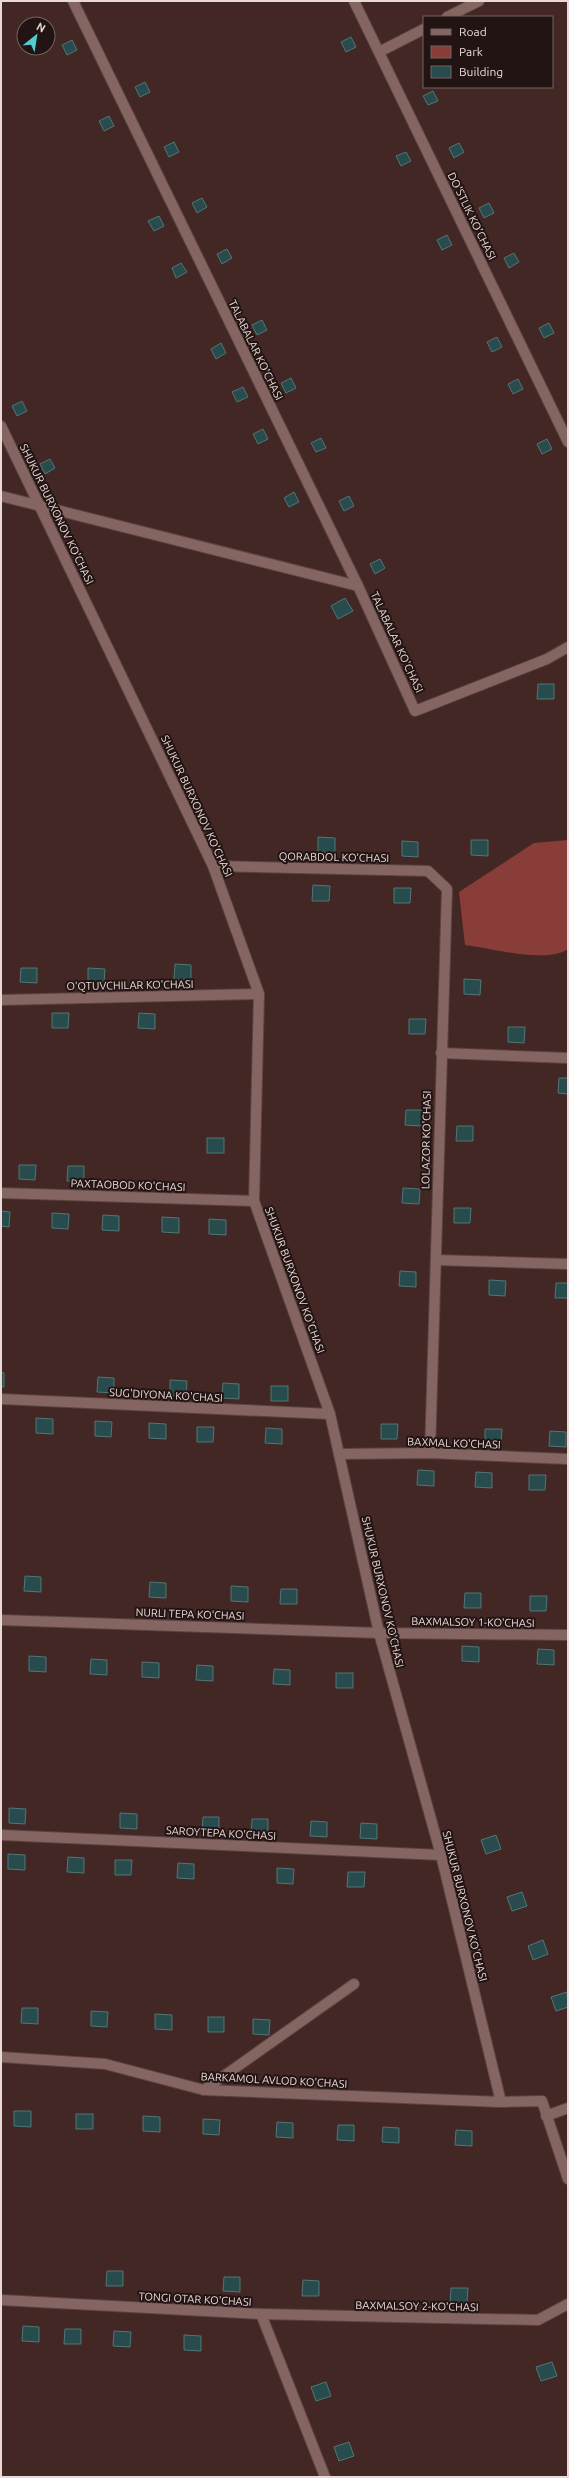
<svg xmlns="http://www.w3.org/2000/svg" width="569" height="2478" font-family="Ubuntu,sans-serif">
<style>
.green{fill:#893d39}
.building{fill:#284c4d;stroke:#517677}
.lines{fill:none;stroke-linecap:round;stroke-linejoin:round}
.minor-casing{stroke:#5b4442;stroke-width:12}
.minor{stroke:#856562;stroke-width:10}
.labels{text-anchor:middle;stroke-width:4;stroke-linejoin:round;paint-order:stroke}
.street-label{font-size:11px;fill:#ebd9d7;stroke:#211413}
</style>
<rect width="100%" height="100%" fill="#432725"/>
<path class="green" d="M 568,840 L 568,949 C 547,964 490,948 465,945 L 459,892 L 534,843 Z"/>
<g class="building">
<path d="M 351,37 L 356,47 L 346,52 L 341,42 Z"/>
<path d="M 72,40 L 77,50 L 67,55 L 62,45 Z"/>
<path d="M 145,82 L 150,92 L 140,97 L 135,87 Z"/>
<path d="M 433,91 L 438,101 L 428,105 L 423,96 Z"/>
<path d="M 109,116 L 114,126 L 104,131 L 99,121 Z"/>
<path d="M 174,142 L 179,152 L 169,157 L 164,147 Z"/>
<path d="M 459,143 L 464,152 L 454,158 L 449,148 Z"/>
<path d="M 406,152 L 411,161 L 401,166 L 396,156 Z"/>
<path d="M 202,198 L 207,207 L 197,213 L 192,203 Z"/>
<path d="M 489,203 L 494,213 L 484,218 L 479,208 Z"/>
<path d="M 159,216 L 164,226 L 154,231 L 148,221 Z"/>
<path d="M 447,235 L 452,245 L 442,250 L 437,240 Z"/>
<path d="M 227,249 L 232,258 L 222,264 L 217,254 Z"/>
<path d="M 514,253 L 519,262 L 509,268 L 504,258 Z"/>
<path d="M 181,263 L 187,272 L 176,278 L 172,268 Z"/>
<path d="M 262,320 L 267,330 L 257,335 L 252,325 Z"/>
<path d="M 549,323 L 554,333 L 544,338 L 539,328 Z"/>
<path d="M 497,337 L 502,347 L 492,352 L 487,342 Z"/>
<path d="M 221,343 L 226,353 L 216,359 L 211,349 Z"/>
<path d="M 291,378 L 296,388 L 286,393 L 281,383 Z"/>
<path d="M 518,379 L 523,389 L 513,394 L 508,384 Z"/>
<path d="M 243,387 L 248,397 L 237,402 L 232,392 Z"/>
<path d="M 22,401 L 27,411 L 17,416 L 12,406 Z"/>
<path d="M 263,429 L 268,439 L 258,444 L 253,434 Z"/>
<path d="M 321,438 L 326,448 L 316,452 L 311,443 Z"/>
<path d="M 547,439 L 552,449 L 542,454 L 537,444 Z"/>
<path d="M 50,459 L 55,468 L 45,474 L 40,464 Z"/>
<path d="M 294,492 L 299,502 L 289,507 L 284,498 Z"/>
<path d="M 349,496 L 354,506 L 344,511 L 339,501 Z"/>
<path d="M 380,559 L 385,568 L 375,574 L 370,564 Z"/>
<path d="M 345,598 L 353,611 L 338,619 L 331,606 Z"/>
<path d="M 538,684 L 554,684 L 554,699 L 537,699 Z"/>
<path d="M 318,837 L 335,838 L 335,853 L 318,852 Z"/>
<path d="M 471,840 L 488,840 L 488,856 L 471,855 Z"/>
<path d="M 402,841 L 418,842 L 418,857 L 402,856 Z"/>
<path d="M 313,885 L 330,886 L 329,901 L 312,901 Z"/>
<path d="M 394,888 L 411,888 L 410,903 L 394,903 Z"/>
<path d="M 175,964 L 191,965 L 191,980 L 174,979 Z"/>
<path d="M 21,968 L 37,968 L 37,983 L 20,982 Z"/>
<path d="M 88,968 L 105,969 L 104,984 L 88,983 Z"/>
<path d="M 464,979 L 481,980 L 480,995 L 464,994 Z"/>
<path d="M 52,1013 L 69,1013 L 68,1028 L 52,1028 Z"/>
<path d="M 139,1013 L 155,1014 L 155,1029 L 138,1028 Z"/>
<path d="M 409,1019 L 426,1019 L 425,1034 L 409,1034 Z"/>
<path d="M 508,1027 L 525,1027 L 524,1043 L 508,1042 Z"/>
<path d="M 559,1078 L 568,1078 L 568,1094 L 558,1093 Z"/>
<path d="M 406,1110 L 422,1110 L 422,1126 L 405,1125 Z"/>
<path d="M 457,1126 L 473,1126 L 473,1141 L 456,1141 Z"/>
<rect x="207" y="1138" width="17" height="15"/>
<path d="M 19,1165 L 36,1165 L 35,1180 L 19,1179 Z"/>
<path d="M 68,1166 L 84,1166 L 84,1181 L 67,1181 Z"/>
<path d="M 403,1188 L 420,1189 L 419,1204 L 402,1203 Z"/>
<path d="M 454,1208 L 471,1208 L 470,1223 L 454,1223 Z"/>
<path d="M 1,1211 L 10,1212 L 9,1227 L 1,1226 Z"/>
<path d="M 52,1213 L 69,1214 L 68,1229 L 52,1228 Z"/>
<path d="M 103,1215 L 119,1216 L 119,1231 L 102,1230 Z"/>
<path d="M 162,1217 L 179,1218 L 179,1233 L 162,1232 Z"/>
<path d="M 209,1219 L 226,1220 L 226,1235 L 209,1234 Z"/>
<path d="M 400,1271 L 416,1272 L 416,1287 L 399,1286 Z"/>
<path d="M 489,1280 L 506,1281 L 505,1296 L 489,1295 Z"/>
<path d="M 556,1283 L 568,1283 L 568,1298 L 555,1298 Z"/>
<path d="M 1,1372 L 4,1373 L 4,1387 L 1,1387 Z"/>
<path d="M 98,1377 L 114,1378 L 114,1393 L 97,1392 Z"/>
<path d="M 170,1380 L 187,1381 L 186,1396 L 170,1395 Z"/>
<path d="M 223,1383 L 239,1384 L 239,1399 L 222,1398 Z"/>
<rect x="271" y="1386" width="17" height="15"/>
<path d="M 36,1418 L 53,1419 L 53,1434 L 36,1433 Z"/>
<path d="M 95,1421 L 112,1422 L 111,1437 L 95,1436 Z"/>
<path d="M 149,1423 L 166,1424 L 166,1439 L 149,1438 Z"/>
<path d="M 381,1424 L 398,1424 L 397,1439 L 381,1439 Z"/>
<path d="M 197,1427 L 214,1427 L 213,1442 L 197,1442 Z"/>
<path d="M 266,1428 L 282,1429 L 282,1444 L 265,1443 Z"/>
<path d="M 485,1429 L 502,1429 L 501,1444 L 485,1444 Z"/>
<path d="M 550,1431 L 566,1432 L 566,1447 L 549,1446 Z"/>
<path d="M 418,1470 L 434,1471 L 434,1486 L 417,1485 Z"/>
<path d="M 476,1472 L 492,1473 L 492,1488 L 475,1487 Z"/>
<path d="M 529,1475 L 546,1475 L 545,1490 L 529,1490 Z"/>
<path d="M 25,1576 L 41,1577 L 41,1592 L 24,1591 Z"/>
<path d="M 150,1582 L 166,1583 L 166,1598 L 149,1597 Z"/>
<path d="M 231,1586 L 248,1587 L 248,1602 L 231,1601 Z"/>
<path d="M 281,1589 L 297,1589 L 297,1604 L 280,1604 Z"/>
<path d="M 465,1593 L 481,1593 L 481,1608 L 464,1608 Z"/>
<path d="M 530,1596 L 547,1596 L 546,1611 L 530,1611 Z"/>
<path d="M 462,1646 L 479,1647 L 479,1662 L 462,1661 Z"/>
<path d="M 538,1649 L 554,1650 L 554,1665 L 537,1664 Z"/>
<path d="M 29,1656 L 46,1657 L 46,1672 L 29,1671 Z"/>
<path d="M 91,1659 L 107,1660 L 107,1675 L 90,1674 Z"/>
<path d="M 142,1662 L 159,1663 L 159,1678 L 142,1677 Z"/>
<path d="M 197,1665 L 213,1666 L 213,1681 L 196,1680 Z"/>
<path d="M 274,1669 L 290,1670 L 290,1685 L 273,1684 Z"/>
<rect x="336" y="1673" width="17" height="15"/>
<path d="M 9,1808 L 26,1809 L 25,1824 L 9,1823 Z"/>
<path d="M 120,1813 L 137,1814 L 137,1829 L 120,1828 Z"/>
<path d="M 203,1817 L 219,1817 L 219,1832 L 202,1832 Z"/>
<path d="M 252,1819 L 268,1819 L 268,1834 L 251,1834 Z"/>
<path d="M 311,1821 L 327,1822 L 327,1837 L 310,1836 Z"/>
<path d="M 361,1823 L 377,1824 L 377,1839 L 360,1838 Z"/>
<path d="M 496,1835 L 501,1849 L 486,1854 L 481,1840 Z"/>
<path d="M 8,1854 L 25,1855 L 25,1870 L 8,1869 Z"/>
<path d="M 68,1857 L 84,1858 L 84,1873 L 67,1872 Z"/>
<path d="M 115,1860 L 132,1860 L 131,1875 L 115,1875 Z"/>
<path d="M 178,1863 L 194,1864 L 194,1879 L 177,1878 Z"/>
<path d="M 277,1868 L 294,1869 L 293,1884 L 277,1883 Z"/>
<path d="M 348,1872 L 365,1872 L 364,1887 L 347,1887 Z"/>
<path d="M 522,1892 L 527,1906 L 512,1911 L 507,1897 Z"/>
<path d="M 543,1940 L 548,1954 L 533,1960 L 528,1946 Z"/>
<path d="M 567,1992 L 568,2007 L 556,2011 L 551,1997 Z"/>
<path d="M 22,2008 L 38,2008 L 38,2024 L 21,2023 Z"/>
<path d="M 91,2011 L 108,2012 L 107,2027 L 91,2026 Z"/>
<path d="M 155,2014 L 172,2015 L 172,2030 L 155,2029 Z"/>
<rect x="208" y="2017" width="16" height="15"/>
<path d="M 253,2019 L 270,2020 L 269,2035 L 253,2034 Z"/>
<path d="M 14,2111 L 31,2111 L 31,2127 L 14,2126 Z"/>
<rect x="76" y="2114" width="17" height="15"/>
<path d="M 143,2116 L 160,2117 L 160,2132 L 143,2131 Z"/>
<path d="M 203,2119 L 220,2120 L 219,2135 L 203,2134 Z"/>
<path d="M 277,2122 L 293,2123 L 293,2138 L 276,2137 Z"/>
<path d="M 338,2125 L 354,2125 L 354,2141 L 337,2140 Z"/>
<path d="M 383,2127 L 399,2128 L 399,2143 L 382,2142 Z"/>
<path d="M 456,2130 L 472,2131 L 472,2146 L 455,2145 Z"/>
<path d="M 107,2271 L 123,2271 L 123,2286 L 106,2286 Z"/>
<path d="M 224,2277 L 240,2277 L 240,2292 L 223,2291 Z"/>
<path d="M 303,2280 L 319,2281 L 319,2296 L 302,2296 Z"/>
<path d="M 451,2288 L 468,2288 L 467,2303 L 450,2303 Z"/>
<path d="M 23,2326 L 39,2327 L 39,2342 L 22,2341 Z"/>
<path d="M 65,2329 L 81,2329 L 81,2344 L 64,2344 Z"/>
<path d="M 114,2331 L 131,2332 L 130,2347 L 113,2346 Z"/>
<path d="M 184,2335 L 201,2336 L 201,2351 L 184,2350 Z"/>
<path d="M 552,2362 L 557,2376 L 541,2381 L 536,2367 Z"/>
<path d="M 326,2382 L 331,2396 L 316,2401 L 311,2387 Z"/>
<path d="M 349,2442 L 354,2456 L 339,2461 L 334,2447 Z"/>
</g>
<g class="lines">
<defs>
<g id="minor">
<path d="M 73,1 L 358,586 L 415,711 L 547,659 L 568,647"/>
<path d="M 354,1 L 568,442"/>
<path d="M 447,17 L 479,1"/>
<path d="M 379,52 L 424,29"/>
<path d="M 1,426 L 213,866 L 259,994 L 254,1201 L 330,1414 L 379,1633 L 441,1855 L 501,2102"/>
<path d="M 1,496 L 358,586"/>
<path d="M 213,866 L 428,871 L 447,889 L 430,1453"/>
<path d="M 1,1000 L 259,994"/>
<path d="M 441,1053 L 568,1058"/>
<path d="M 1,1193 L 254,1201"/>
<path d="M 436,1260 L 568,1264"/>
<path d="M 1,1399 L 330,1414"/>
<path d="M 339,1454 L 430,1453 L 568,1459"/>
<path d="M 1,1620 L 379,1633 L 568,1635"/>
<path d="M 1,1835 L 441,1855"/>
<path d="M 1,2057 L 105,2064 L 204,2090 L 501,2102 L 542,2101 L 568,2179"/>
<path d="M 204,2090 L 354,1984"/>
<path d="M 546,2116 L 568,2108"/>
<path d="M 1,2300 L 261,2314 L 325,2477"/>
<path d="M 261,2314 L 538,2320 L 568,2304"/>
</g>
</defs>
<use href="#minor" class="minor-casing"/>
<use href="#minor" class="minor"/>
</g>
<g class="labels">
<g class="street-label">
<text transform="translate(472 216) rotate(64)" y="4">DO'STLIK KO'CHASI</text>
<text transform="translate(256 350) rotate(64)" y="4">TALABALAR KO'CHASI</text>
<text transform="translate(57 514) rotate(64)" y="4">SHUKUR BURXONOV KO'CHASI</text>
<text transform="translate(397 642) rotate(65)" y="4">TALABALAR KO'CHASI</text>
<text transform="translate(197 806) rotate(65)" y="4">SHUKUR BURXONOV KO'CHASI</text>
<text transform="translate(334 857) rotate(1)" y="4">QORABDOL KO'CHASI</text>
<text transform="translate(130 985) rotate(-1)" y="4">O'QTUVCHILAR KO'CHASI</text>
<text transform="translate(426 1140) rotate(-89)" y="4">LOLAZOR KO'CHASI</text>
<text transform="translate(128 1185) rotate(2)" y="4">PAXTAOBOD KO'CHASI</text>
<text transform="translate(295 1280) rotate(70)" y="4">SHUKUR BURXONOV KO'CHASI</text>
<text transform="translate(166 1395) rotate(3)" y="4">SUG'DIYONA KO'CHASI</text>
<text transform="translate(454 1443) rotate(2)" y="4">BAXMAL KO'CHASI</text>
<text transform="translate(383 1592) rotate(77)" y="4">SHUKUR BURXONOV KO'CHASI</text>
<text transform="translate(190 1614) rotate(2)" y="4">NURLI TEPA KO'CHASI</text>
<text transform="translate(473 1622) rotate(1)" y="4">BAXMALSOY 1-KO'CHASI</text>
<text transform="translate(221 1833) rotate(3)" y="4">SAROYTEPA KO'CHASI</text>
<text transform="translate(465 1906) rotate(76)" y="4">SHUKUR BURXONOV KO'CHASI</text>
<text transform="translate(274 2080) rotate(3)" y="4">BARKAMOL AVLOD KO'CHASI</text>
<text transform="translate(195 2299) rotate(3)" y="4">TONGI OTAR KO'CHASI</text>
<text transform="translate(417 2306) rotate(1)" y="4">BAXMALSOY 2-KO'CHASI</text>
</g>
</g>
<rect width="569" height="2478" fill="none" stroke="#ebd9d7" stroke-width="4"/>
<rect x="423" y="16" width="130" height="72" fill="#211413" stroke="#726361"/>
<rect x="431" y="29" width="20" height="6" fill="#856562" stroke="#726361"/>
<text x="459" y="36" font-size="12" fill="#ebd9d7">Road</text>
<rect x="431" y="46" width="20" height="12" fill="#893d39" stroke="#726361"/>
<text x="459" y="56" font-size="12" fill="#ebd9d7">Park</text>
<rect x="431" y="66" width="20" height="12" fill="#284c4d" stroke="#726361"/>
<text x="459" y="76" font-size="12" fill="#ebd9d7">Building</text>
<g transform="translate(36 36) rotate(30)"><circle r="19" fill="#211413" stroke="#726361"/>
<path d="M0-3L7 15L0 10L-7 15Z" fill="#52ccd0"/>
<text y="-6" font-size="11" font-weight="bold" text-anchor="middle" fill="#ebd9d7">N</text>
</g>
</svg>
